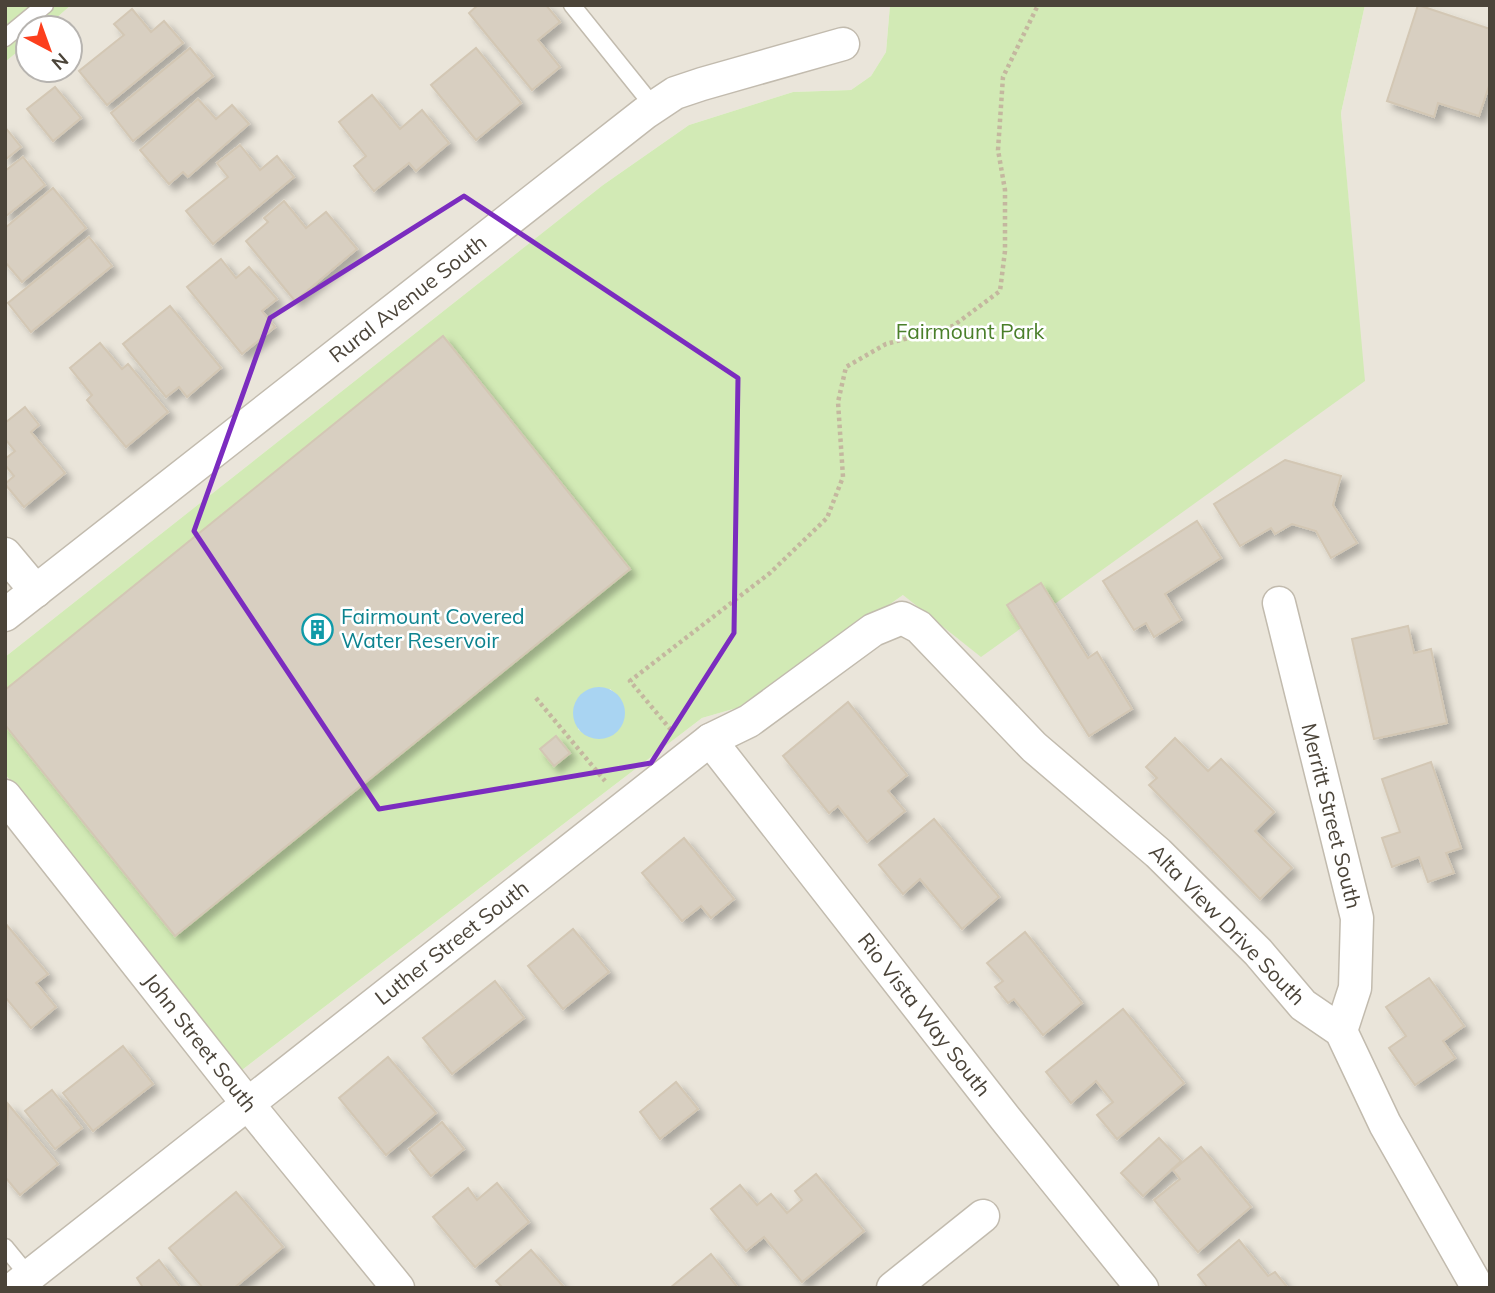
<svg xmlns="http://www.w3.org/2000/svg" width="1495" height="1293" font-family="Mulish,sans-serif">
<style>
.residential{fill:#eae5da}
.green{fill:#d2eab5;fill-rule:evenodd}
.water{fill:#a9d4f2}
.building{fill:#d8cfc1;stroke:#d3c7b4;stroke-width:2;filter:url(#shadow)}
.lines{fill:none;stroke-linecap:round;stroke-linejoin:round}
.lane-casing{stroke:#c2bbae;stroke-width:19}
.street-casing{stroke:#c2bbae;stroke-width:35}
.path{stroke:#c4b79f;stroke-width:4.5;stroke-dasharray:3.5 3.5;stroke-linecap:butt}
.lane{stroke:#fff;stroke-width:16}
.street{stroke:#fff;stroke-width:32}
.marked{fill:none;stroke:#7b2cbf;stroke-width:5;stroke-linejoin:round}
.labels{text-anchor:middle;stroke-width:5;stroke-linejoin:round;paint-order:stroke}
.street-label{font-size:21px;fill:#4b4439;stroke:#fff}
.park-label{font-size:21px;fill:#4a7f2a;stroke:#fff}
.culture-label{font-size:21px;fill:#0d838f;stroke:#fff;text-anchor:start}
</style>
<defs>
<filter id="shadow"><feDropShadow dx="6" dy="6" stdDeviation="3.5" flood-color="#0004"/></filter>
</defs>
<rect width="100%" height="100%" fill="#f6f3ec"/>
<g class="residential">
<path d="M 71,5 L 890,5 L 886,52 L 871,76 L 851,90 L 793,92 L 689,125 L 603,185 L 5,657 L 5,62 L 28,43 L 28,70 L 70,70 L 70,28 L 45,28 Z"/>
<path d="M 1365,5 L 1490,5 L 1490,1288 L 5,1288 L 5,774 L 242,1070 L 702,718 L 747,705 L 903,595 L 1364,381 L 1341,113 Z"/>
</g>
<g class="green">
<path d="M 5,5 L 71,5 L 45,28 L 28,28 L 28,43 L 5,62 Z"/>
<path d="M 890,5 L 1365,5 L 1341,113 L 1365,381 L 981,657 L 903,595 L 747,705 L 702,718 L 242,1070 L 5,774 L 5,725 L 176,936 L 630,568 L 443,337 L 5,690 L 5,657 L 603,185 L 689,125 L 793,92 L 851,90 L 871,76 L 886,52 ZM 610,689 C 645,715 605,755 578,729 Z"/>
</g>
<circle class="water" cx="599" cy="713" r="26"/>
<g class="building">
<path d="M 478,5 L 546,5 L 560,22 L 538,40 L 560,67 L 532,90 L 469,13 Z"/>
<path d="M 1418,5 L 1490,29 L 1490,83 L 1479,116 L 1438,103 L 1434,117 L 1387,101 Z"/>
<path d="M 132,9 L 151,32 L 164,21 L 183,43 L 107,105 L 79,71 L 124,35 L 114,24 Z"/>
<path d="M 190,48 L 213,76 L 133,141 L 111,113 Z"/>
<path d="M 476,48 L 521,103 L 476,140 L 431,85 Z"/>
<path d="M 55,87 L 81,118 L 53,141 L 27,109 Z"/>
<path d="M 372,95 L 400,129 L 422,110 L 449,143 L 416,171 L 409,163 L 374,191 L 354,166 L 366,156 L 339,122 Z"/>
<path d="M 198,99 L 216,119 L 232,105 L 249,124 L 188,177 L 183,172 L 169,184 L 140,150 Z"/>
<path d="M 5,127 L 21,147 L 5,160 Z"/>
<path d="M 240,145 L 260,170 L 277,156 L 294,177 L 213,244 L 186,211 L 228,177 L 217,163 Z"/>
<path d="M 23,157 L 45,185 L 5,217 L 5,171 Z"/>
<path d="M 53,188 L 86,228 L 22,282 L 5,262 L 5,228 Z"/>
<path d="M 284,201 L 306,228 L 326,212 L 357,249 L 295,301 L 246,241 L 268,222 L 264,218 Z"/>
<path d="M 89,237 L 112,266 L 31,332 L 8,303 Z"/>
<path d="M 221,259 L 236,278 L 249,267 L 277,299 L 262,311 L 275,327 L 242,354 L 187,287 Z"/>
<path d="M 170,306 L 221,368 L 187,397 L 179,387 L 166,397 L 123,344 Z"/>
<path d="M 443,336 L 630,569 L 175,936 L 5,725 L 5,690 Z"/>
<path d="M 100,343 L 122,369 L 128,364 L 168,412 L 126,447 L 87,400 L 92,395 L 70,368 Z"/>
<path d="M 25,407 L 39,425 L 31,432 L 65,473 L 24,507 L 5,484 L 14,476 L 5,465 L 5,459 L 15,451 L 5,439 L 5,423 Z"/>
<path d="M 1285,460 L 1341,476 L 1333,505 L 1357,543 L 1331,558 L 1316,531 L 1292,524 L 1275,534 L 1271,528 L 1240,546 L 1214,504 Z"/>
<path d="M 1197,521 L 1221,558 L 1165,594 L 1181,620 L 1154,637 L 1146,623 L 1134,630 L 1103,581 Z"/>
<path d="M 1041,583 L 1088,658 L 1097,652 L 1132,709 L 1089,736 L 1007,605 Z"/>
<path d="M 1408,626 L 1414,653 L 1431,649 L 1447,723 L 1374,739 L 1352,639 Z"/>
<path d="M 848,702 L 907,775 L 888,791 L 905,811 L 867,842 L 838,806 L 829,813 L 783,756 Z"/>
<path d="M 556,736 L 570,753 L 554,766 L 540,749 Z"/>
<path d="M 1175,738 L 1208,771 L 1221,759 L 1274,812 L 1255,831 L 1292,868 L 1260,899 L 1149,785 L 1157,778 L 1146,767 Z"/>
<path d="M 1431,762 L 1461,848 L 1446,853 L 1454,873 L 1428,882 L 1419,857 L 1392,867 L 1382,838 L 1400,832 L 1382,779 Z"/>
<path d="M 934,819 L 999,897 L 962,929 L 920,879 L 903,894 L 879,865 Z"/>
<path d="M 684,838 L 734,899 L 711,918 L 701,906 L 682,921 L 642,873 Z"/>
<path d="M 5,923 L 48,974 L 36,983 L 56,1007 L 31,1028 L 5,997 Z"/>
<path d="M 573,929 L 609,972 L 563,1009 L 528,966 Z"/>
<path d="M 1025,932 L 1082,1003 L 1043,1035 L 1014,999 L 1008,1003 L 995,987 L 1003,981 L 987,963 Z"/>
<path d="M 1429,978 L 1464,1026 L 1443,1041 L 1455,1058 L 1415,1085 L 1389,1048 L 1406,1036 L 1386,1007 Z"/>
<path d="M 495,981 L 524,1018 L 452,1074 L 423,1038 Z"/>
<path d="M 1123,1009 L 1184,1083 L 1117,1139 L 1097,1115 L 1113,1102 L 1096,1081 L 1071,1103 L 1046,1072 Z"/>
<path d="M 123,1046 L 153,1084 L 93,1131 L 63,1093 Z"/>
<path d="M 388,1057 L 436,1113 L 386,1155 L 339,1098 Z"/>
<path d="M 676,1082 L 698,1109 L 660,1139 L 640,1112 Z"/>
<path d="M 52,1090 L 82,1128 L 55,1149 L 25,1111 Z"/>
<path d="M 8,1104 L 58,1164 L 20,1195 L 5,1177 Z"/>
<path d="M 442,1122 L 464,1149 L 431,1176 L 409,1149 Z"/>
<path d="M 1159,1138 L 1181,1161 L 1143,1196 L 1121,1173 Z"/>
<path d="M 1201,1147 L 1251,1207 L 1198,1252 L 1154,1200 L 1180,1179 L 1173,1170 Z"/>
<path d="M 816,1174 L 864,1231 L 802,1282 L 764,1237 L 746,1251 L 711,1209 L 740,1185 L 757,1205 L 771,1194 L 787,1213 L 802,1200 L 795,1191 Z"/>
<path d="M 497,1183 L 529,1222 L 475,1267 L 433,1217 L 468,1188 L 477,1200 Z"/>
<path d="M 236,1192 L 283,1247 L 234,1288 L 203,1288 L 169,1248 Z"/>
<path d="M 1239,1240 L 1268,1276 L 1275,1272 L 1288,1288 L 1208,1288 L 1198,1275 Z"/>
<path d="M 531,1250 L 563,1286 L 561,1288 L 503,1288 L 496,1281 Z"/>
<path d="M 711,1254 L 738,1288 L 670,1288 Z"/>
<path d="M 159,1260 L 181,1288 L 140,1288 L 142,1286 L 137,1278 Z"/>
</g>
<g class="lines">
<defs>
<g id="lane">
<path d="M 572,5 L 654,107"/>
<path d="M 5,38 L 45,5"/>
<path d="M 5,1247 L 32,1280"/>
</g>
<g id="street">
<path d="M 5,554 L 36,591"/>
<path d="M 1279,603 L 1357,918 L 1355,988 L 1341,1031"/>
<path d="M 5,615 L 645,113 L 675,93 L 702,84 L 843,44"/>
<path d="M 710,740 L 1005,1118 L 1142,1288"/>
<path d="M 5,796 L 247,1103 L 398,1288"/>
<path d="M 14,1288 L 710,740 L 749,721 L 873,630 L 902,618 L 919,627 L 1034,747 L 1158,853 L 1258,952 L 1303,1005 L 1341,1031 L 1385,1124 L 1478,1288"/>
<path d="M 893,1288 L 983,1216"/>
</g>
</defs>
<use href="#lane" class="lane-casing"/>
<use href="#street" class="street-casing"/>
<g class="path">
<path d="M 536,698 L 605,781"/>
<path d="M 671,730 L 630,681 L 770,573 L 827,518 L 843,477 L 838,402 L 846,367 L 886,344 L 953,326 L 1000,291 L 1005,251 L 1005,190 L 998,150 L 1003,77 L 1038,5"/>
</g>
<use href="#lane" class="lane"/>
<use href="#street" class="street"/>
</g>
<path class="marked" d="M 464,196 L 738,378 L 734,633 L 651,763 L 379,809 L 194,531 L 270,318 Z"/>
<defs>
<symbol id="building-ring" viewBox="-11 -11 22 22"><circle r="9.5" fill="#fff" stroke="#0f9aa8" stroke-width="1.5"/><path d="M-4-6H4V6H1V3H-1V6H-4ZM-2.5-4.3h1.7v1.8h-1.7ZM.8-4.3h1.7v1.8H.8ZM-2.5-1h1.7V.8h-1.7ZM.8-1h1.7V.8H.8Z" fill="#0f9aa8"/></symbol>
</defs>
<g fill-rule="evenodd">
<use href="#building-ring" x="300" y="612" width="35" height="35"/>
</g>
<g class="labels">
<g class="street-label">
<text transform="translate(408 299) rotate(-38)" y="7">Rural Avenue South</text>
<text transform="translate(1331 816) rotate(76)" y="7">Merritt Street South</text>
<text transform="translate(1227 925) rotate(46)" y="7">Alta View Drive South</text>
<text transform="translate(452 943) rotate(-38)" y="7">Luther Street South</text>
<text transform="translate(924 1015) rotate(52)" y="7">Rio Vista Way South</text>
<text transform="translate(200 1043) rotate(52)" y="7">John Street South</text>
</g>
<g class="park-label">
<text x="970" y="339">Fairmount Park</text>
</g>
<g class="culture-label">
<text x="341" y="624">Fairmount Covered<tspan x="341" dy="24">Water Reservoir</tspan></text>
</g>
</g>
<rect width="1495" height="1293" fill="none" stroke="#4b4439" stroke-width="14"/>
<g transform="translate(49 49) rotate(139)"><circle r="33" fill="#ffffff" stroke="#b7b4b0" stroke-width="2"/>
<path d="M0-5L12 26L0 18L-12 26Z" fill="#fc3f1d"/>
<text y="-10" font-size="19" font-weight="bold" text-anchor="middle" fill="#4b4439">N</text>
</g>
</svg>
